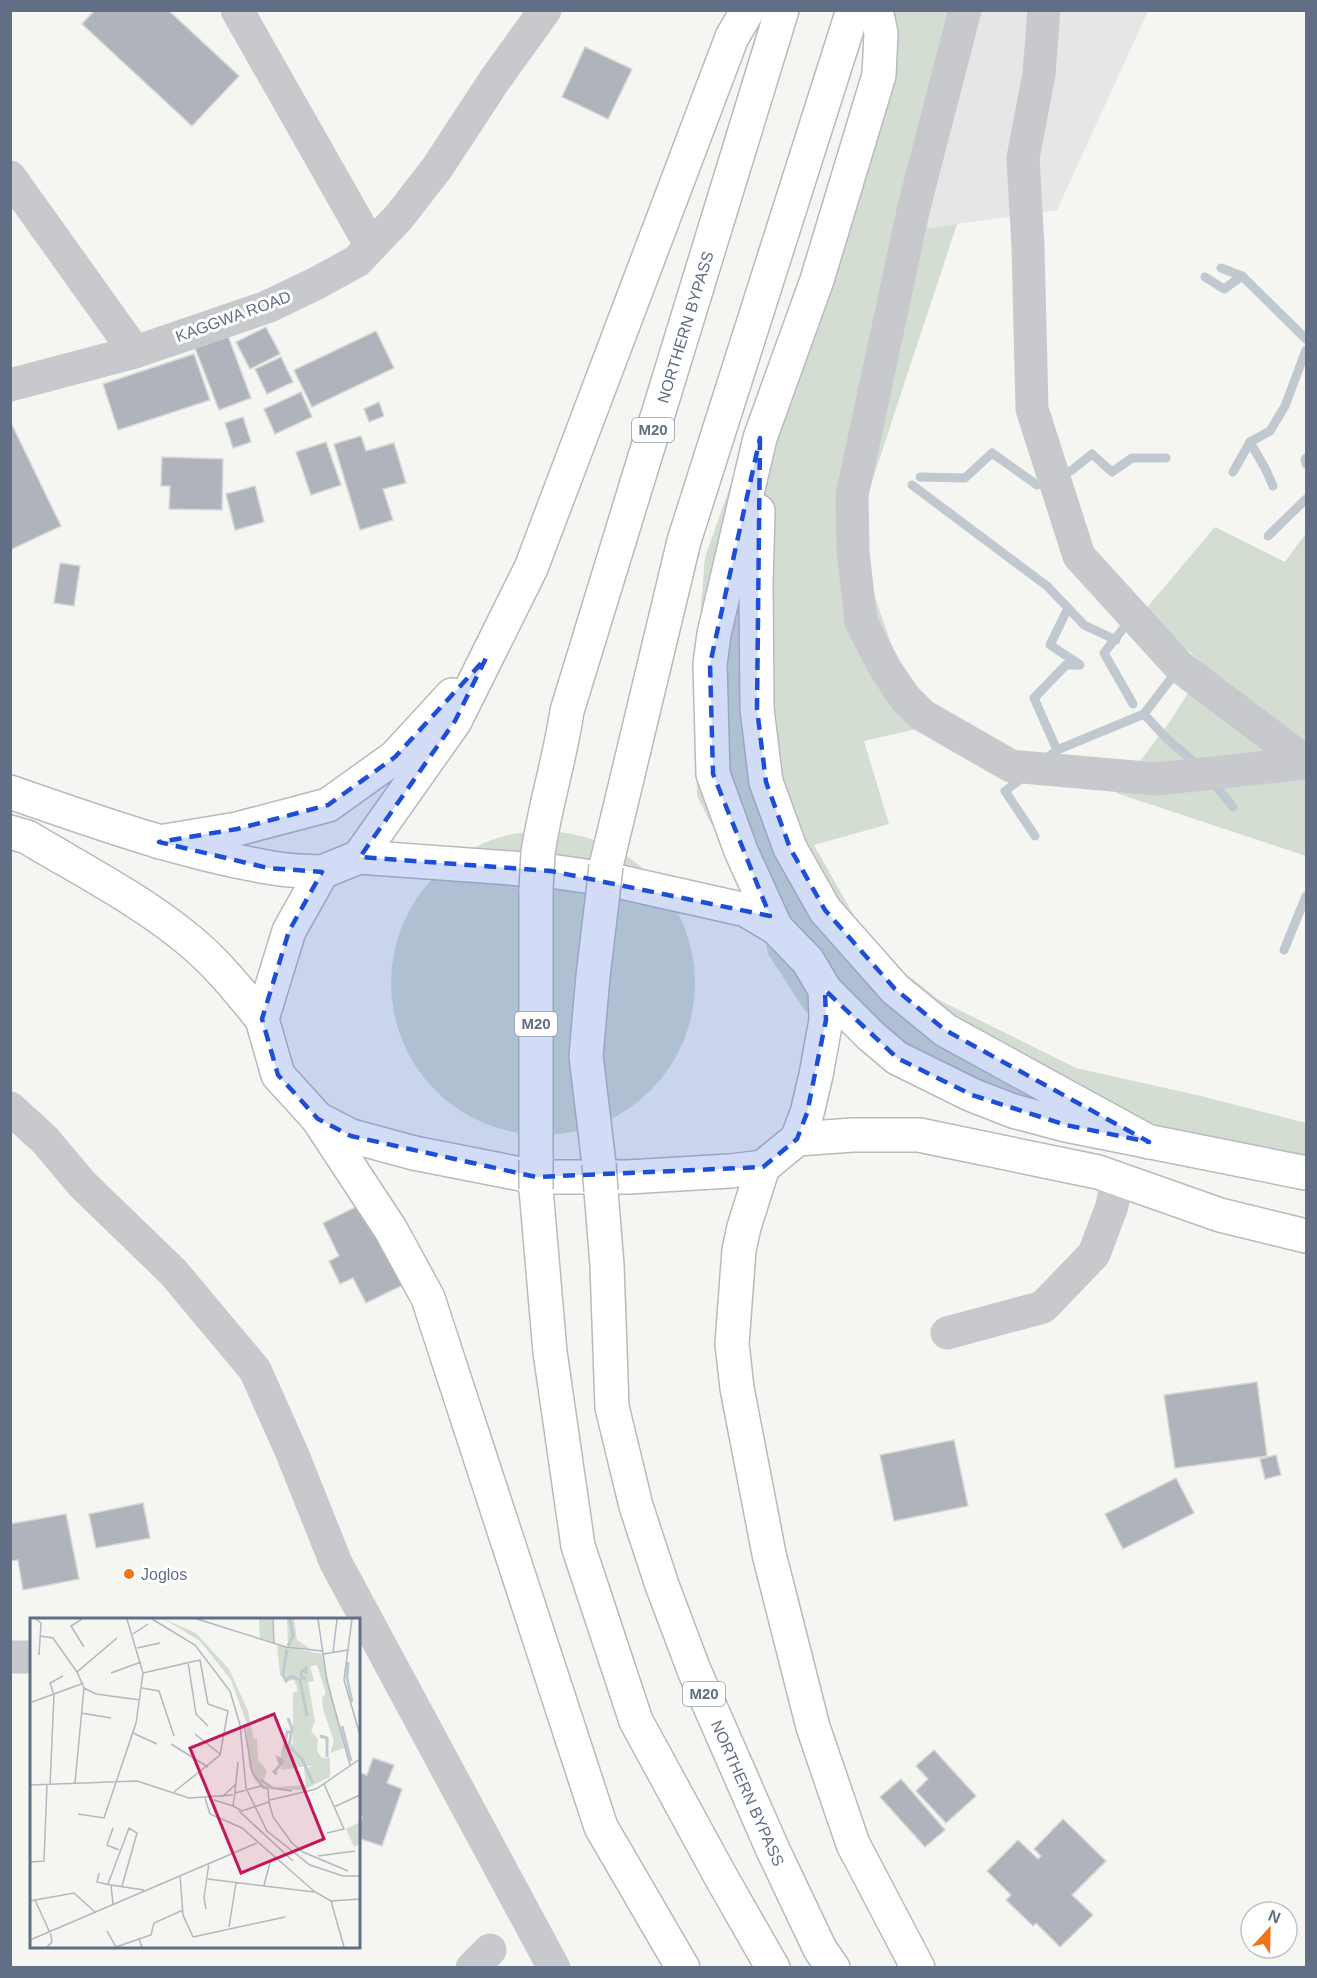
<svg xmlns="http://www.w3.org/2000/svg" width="1317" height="1978" font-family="Helvetica,sans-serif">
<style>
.built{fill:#e5e6e5}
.green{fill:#d4ddd2}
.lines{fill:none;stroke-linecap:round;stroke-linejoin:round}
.stream{stroke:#c0c9d0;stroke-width:9}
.building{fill:#afb4bc;stroke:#d6d7d4;stroke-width:1.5}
.major-casing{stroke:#b7babf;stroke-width:36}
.highway-casing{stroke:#b9babe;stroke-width:36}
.minor{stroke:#c7c9cd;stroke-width:33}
.major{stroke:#fff;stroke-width:33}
.highway{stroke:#fff;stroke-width:33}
.highway-bridge-casing{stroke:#b9babe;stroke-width:36;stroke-linecap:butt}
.highway-bridge{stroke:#fff;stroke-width:33}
.marked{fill:#1d4ed8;fill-opacity:0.2;stroke:#1d4ed8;stroke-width:4.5;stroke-dasharray:12 8;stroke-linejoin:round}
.poi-dot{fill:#ef7518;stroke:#fff;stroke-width:2}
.labels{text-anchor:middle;stroke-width:6;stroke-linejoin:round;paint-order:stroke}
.shield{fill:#fff;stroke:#919aaa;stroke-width:1.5}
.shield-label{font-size:15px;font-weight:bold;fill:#626e85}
.street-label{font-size:16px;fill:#626e85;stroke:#fff}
.poi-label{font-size:16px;fill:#626e85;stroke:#fff;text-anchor:start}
.inset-river{fill:none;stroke:#c0c9d0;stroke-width:3}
.inset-road{fill:none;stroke:#b1b8c0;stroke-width:1.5}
.view{fill:#c2185b;fill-opacity:0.15;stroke:#c2185b;stroke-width:3}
.inset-edge{fill:none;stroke:#626e85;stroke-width:3}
</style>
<rect width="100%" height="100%" fill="#f5f6f1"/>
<path class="built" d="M 954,11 L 1148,11 L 1057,210 L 906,231 Z"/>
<g class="green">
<path d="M 886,11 L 954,11 L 907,231 L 957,224 L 854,536 L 920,728 L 864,741 L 889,824 L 814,845 L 871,946 L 939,1000 L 1076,1068 L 1205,1097 L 1306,1123 L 1306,1189 L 1162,1157 L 805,1011 L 768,954 L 757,897 L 729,847 L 710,822 L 697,796 L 695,679 L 705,557 L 820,235 Z"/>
<path d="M 1215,527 L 1285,562 L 1306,533 L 1306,856 L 1116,793 L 1171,720 L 1205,666 L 1144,611 Z"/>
<circle cx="543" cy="983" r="152"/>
</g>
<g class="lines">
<g class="stream">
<path d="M 1221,268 L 1242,276 L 1306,339"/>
<path d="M 1205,277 L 1224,289 L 1242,276"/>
<path d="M 1250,442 L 1266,470 L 1273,486"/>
<path d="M 1306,458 L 1305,460 L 1306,464"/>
<path d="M 1233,472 L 1250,442 L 1270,431 L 1285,406 L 1306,350"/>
<path d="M 920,477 L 965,478 L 992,453 L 1037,485 L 1072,470 L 1092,454 L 1112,472 L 1132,458 L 1166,458"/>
<path d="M 912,485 L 1047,586 L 1068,608 L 1050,645 L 1079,664"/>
<path d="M 1268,536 L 1306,499"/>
<path d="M 1068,608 L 1084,625 L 1116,640"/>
<path d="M 1130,620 L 1104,653 L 1133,704"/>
<path d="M 1144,714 L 1167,739 L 1199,766"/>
<path d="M 1057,750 L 1034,698 L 1066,665 L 1080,665"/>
<path d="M 1045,760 L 1057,750 L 1144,714 L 1176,672"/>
<path d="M 1025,776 L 1005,791 L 1035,836"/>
<path d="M 1212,781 L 1233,807"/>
<path d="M 1284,950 L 1306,896"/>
</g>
</g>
<g class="building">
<path d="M 95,10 L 168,10 L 239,76 L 192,126 L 82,24 Z"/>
<path d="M 585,47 L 632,69 L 608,119 L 562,97 Z"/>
<path d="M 266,327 L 280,354 L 250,369 L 236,342 Z"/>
<path d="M 376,331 L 394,368 L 312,407 L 294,370 Z"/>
<path d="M 228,336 L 251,398 L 219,410 L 195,348 Z"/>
<path d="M 194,354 L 210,400 L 118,430 L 103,384 Z"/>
<path d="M 281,357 L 293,382 L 267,394 L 255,369 Z"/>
<path d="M 301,392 L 312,417 L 275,434 L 264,409 Z"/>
<path d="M 379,402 L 384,416 L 369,422 L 364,409 Z"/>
<path d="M 243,417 L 251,442 L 233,448 L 225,423 Z"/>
<path d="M 10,421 L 61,526 L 10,550 Z"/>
<path d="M 361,436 L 366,451 L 394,443 L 406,483 L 383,489 L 393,520 L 360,530 L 334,444 Z"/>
<path d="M 326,442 L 341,485 L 311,495 L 296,452 Z"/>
<path d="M 162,457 L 223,459 L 222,510 L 169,509 L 170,486 L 161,486 Z"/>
<path d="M 255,486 L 264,522 L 235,530 L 226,494 Z"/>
<path d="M 60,563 L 80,566 L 74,606 L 54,603 Z"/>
<path d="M 368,1201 L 409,1282 L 366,1303 L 353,1278 L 340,1284 L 329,1261 L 339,1256 L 323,1223 Z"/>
<path d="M 1257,1382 L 1267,1456 L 1175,1468 L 1164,1395 Z"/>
<path d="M 954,1440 L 968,1506 L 894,1521 L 880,1455 Z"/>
<path d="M 1276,1455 L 1281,1475 L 1265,1479 L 1260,1459 Z"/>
<path d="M 1176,1478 L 1194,1513 L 1123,1549 L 1105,1514 Z"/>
<path d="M 143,1503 L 150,1538 L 96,1548 L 89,1514 Z"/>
<path d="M 66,1514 L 79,1579 L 23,1590 L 18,1560 L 10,1561 L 10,1524 Z"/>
<path d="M 934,1750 L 976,1796 L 946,1823 L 916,1791 L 928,1779 L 916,1766 Z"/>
<path d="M 373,1758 L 394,1765 L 387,1783 L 402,1789 L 382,1846 L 358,1838 L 358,1827 L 362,1817 L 358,1816 L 358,1772 L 367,1775 Z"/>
<path d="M 901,1779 L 945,1830 L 925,1847 L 880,1797 Z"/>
<path d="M 1063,1819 L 1106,1861 L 1072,1895 L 1093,1915 L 1060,1947 L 1036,1923 L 1033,1926 L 1006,1900 L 1011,1895 L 987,1871 L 1018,1840 L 1038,1859 L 1041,1856 L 1034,1849 Z"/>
</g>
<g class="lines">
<defs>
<g id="major">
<path d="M 10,792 C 94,821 179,852 267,867 C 285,871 304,871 322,872"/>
<path d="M 10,832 L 27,837 C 82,870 141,900 190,941 C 217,963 240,992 262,1019"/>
<path d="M 359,857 L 551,871 L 612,880 L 746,910 L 776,928 L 808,961 L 825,990 L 826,1020 L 816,1075 L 807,1113 L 797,1139 L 763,1167 L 730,1171 L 628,1177 L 536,1177 L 414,1153 L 351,1136 L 318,1119 L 278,1075 L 262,1019 L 289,931 L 322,872 Z"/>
<path d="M 825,990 L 871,1036 L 897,1058 L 972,1095 L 1013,1111 L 1066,1125 L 1306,1173"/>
<path d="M 797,1139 L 853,1135 L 919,1135 L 1098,1172 L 1220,1215 L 1306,1236"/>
</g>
<g id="highway">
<path d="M 758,511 L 756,583 L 757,709 L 766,782 L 790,848 L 825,910 L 895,989 L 945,1030 L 1149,1142"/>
<path d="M 159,842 L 237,829 L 328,805 L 395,757 L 452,695"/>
<path d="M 538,853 C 545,805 560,759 567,711 L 782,10"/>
<path d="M 359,857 L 455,721 L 531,568 L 732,37 L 748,10"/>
<path d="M 606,866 L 684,541 L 853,10"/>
<path d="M 776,928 L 741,851 L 713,774 L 710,664 L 714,634 L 760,438 L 817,280 L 879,75 L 881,33 L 876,10"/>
<path d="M 318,1119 L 391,1230 L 428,1298 L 601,1827 L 683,1968"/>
<path d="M 536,1160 L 536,889"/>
<path d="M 599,1164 L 586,1056 L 593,976 L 602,901"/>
<path d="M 763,1167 L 744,1227 L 739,1250 L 732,1344 L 737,1388 L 769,1554 L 813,1727 L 853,1844 L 918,1968"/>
<path d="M 536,1189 L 550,1352 L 578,1546 L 636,1721 L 721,1877 L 773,1968"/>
<path d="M 601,1191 L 607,1265 L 612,1407 L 636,1506 L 662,1585 L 694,1670 L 773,1850 L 820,1949 L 833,1968"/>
</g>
</defs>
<use href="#major" class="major-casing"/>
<use href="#highway" class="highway-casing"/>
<g class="minor">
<path d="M 237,10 L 371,246"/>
<path d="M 965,10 L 914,207 L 852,495 L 853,552 L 861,622 L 886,670 L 905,698 L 922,715 L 1011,766 L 1157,779 L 1306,763"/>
<path d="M 1044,10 L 1039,74 L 1023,158 L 1028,247 L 1032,409 L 1079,556 L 1180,667 L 1306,762"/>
<path d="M 10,177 L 135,352"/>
<path d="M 10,385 L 135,352 L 267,307 L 317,283 L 357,261 L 399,217 L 437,168 L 494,81 L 545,10"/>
<path d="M 10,1108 L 45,1140 L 82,1184 L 173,1272 L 255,1370 L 292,1453 L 336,1563 L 554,1968"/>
<path d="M 947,1333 L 1043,1307 L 1094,1254 L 1112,1206 L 1117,1178"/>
<path d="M 10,1657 L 32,1657"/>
<path d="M 472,1968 L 490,1950"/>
</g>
<use href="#major" class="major"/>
<use href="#highway" class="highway"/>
<defs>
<g id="highway-bridge">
<path d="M 536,889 L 538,853"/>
<path d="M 602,901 L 606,866"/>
<path d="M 536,1160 L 536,1189"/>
<path d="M 599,1164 L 601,1191"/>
</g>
</defs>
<use href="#highway-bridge" class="highway-bridge-casing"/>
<use href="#highway-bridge" class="highway-bridge"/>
</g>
<path class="marked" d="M 760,438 L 757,709 L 766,782 L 790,848 L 825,910 L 895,989 L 945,1030 L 1149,1142 L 1066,1125 L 972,1095 L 897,1058 L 825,990 L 826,1020 L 807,1113 L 797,1139 L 763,1167 L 536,1177 L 351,1136 L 318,1119 L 278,1075 L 262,1019 L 289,931 L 322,872 L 268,868 L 159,842 L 237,829 L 328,805 L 395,757 L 486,658 L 455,721 L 360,857 L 551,871 L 770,916 L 713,774 L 710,664 Z"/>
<circle class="poi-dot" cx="129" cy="1574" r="6"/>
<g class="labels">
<g class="shield">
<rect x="632" y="418" width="42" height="24" rx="4.5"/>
<rect x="515" y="1012" width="42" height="24" rx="4.5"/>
<rect x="683" y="1682" width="42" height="24" rx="4.5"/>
</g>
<g class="shield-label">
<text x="653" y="435">M20</text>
<text x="536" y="1029">M20</text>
<text x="704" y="1699">M20</text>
</g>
<g class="street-label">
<text transform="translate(233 316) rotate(-20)" y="6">KAGGWA ROAD</text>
<text transform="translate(685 327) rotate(-73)" y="6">NORTHERN BYPASS</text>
<text transform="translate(748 1793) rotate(66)" y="6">NORTHERN BYPASS</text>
</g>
<g class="poi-label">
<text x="141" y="1580">Joglos</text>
</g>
</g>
<g transform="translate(30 1618)">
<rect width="330" height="330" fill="#f5f6f1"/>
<path d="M 134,1 L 166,15 L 199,51 L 218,93 L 224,121 L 227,120 L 228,142 L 237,152 L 234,163 L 245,169 L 276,167 L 274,151 L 285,147 L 251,152 L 251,132 L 263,125 L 263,75 L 268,73 L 264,62 L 256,63 L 255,57 L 250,58 L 247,27 L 292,36 L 314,130 L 300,135 L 304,123 L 293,91 L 292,79 L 296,76 L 287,47 L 280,48 L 284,63 L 278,64 L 285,103 L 281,113 L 288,121 L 287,133 L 292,140 L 300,140 L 300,159 L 273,172 L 233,171 L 225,163 L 219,147 L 216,104 L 201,62 L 170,23 ZM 229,1 L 242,1 L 244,24 L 230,21 ZM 257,1 L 264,1 L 267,22 L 282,32 L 258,28 ZM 330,204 L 330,226 L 324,229 L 316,211 Z" fill="#d4ddd2"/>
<path class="inset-river" d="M 258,28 L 263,18 L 260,1M 257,31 L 253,57 L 256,63 L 261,58 L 270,62 L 277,98M 318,44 L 317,60 L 322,84M 276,56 L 276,50 L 271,54 L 272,60 L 276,60M 258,100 L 262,111 L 259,128 L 272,141 L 283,165M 312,108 L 321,143M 290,118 L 297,120 L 297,139M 254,131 L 257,114 L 261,114M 247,156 L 244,154 L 251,146 L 252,142 L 248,140 L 250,146"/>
<path class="inset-road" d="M 6,1 L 11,5 L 9,37M 52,1 L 41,8 L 54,29M 122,1 L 165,27 L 200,73 L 210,107 L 216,170 L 237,213 L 280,247 L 313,258 L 330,258M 167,1 L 256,29 L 292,33M 243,1 L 244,26M 288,1 L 297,63 L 320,147M 322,1 L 314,62 L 330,117M 103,16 L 118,6M 10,18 L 23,20 L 47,54M 107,30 L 130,25M 303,35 L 307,1M 293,36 L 318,32M 158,44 L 166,96 L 178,108M 81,55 L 111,44M 113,55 L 170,42 L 178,86 L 198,93 L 190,137 L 144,174M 54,70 L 66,76 L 110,82M 112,70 L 129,73 L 144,118M 0,73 L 0,147M 2,84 L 54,65M 51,95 L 81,100M 214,106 L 222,154 L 233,169M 103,115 L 127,126M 165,116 L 190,136M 141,126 L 178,149M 230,161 L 242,170 L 262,173M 45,165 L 54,70 L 47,54 L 87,20M 294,166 L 314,211 L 297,215M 0,167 L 107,163 L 159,180 L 203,177M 20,167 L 24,77 L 20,65 L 33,58M 231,168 L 238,171 L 239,184 L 212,193 L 203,188 L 205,175 ZM 205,175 L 208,144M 192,179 L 206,166M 175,180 L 180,196 L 212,210 L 285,274 L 301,283 L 330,281M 184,182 L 203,188M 240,182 L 286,171 L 330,141M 239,184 L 243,199 L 262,225 L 273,234 L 318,253M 304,189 L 330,177M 209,193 L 263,243M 48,196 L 74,200 L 106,105 L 113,55 L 97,1M 83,210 L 77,227 L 89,232M 288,238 L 325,233M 0,244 L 14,243 L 17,167M 69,255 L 67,264 L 80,267M 150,257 L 153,297 L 163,319M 178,261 L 284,274M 78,266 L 99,210 L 107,215 L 92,268M 234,267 L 241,241M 5,282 L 44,275 L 65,294M 0,283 L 5,282 L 21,317 L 22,324 L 17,329M 301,283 L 314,329M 83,286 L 81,267 L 114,272M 176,291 L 174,280 L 179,245M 199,309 L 206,265M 77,313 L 86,329 L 109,321 L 112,329M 163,319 L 255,299M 109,321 L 121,317 L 124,305 L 153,292M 0,322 L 227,225"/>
<path class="view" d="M 244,96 L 294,221 L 211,255 L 160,130 Z"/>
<rect width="330" height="330" class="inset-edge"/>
</g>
<rect width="1317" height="1978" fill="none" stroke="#626e85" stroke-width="24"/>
<g transform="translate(1269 1930) rotate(22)"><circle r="28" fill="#ffffff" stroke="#c0c5ce" stroke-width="1.5"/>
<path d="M0-4.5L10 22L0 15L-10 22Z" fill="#ef7518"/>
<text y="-9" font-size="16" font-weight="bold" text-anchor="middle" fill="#626e85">N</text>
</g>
</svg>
